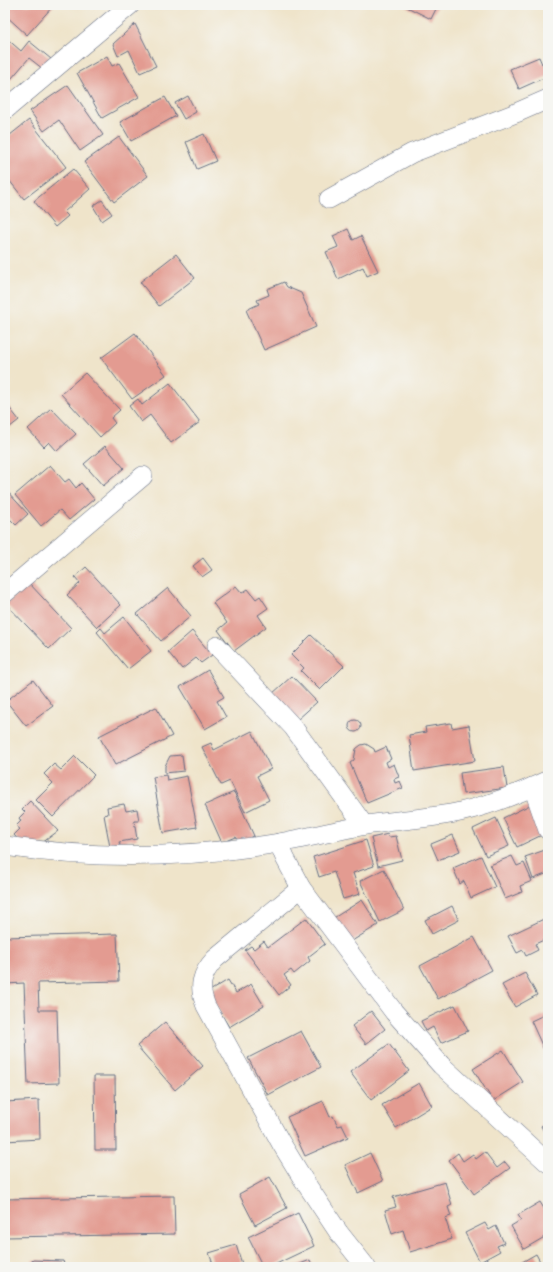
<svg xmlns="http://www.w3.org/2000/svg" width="553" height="1272" font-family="'Balsamiq Sans',sans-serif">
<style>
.building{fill:#e39b91}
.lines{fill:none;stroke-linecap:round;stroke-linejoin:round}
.minor-casing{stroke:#656e84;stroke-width:20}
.minor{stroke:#fff;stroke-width:19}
</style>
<rect width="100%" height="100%" fill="#f6f6f2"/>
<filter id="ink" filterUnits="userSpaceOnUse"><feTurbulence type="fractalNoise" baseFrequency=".025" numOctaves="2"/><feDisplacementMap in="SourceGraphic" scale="8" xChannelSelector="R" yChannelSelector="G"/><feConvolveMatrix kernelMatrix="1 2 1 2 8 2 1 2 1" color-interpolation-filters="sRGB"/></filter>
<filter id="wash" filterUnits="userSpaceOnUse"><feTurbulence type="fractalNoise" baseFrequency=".012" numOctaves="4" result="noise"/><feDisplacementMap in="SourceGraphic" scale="16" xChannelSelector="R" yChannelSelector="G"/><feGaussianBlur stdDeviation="0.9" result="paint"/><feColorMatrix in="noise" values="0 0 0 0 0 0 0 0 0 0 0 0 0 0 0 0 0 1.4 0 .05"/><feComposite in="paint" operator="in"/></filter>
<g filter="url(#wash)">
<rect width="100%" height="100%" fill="#efe4ca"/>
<g id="blocks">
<g class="building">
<path d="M 5,5 L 54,5 L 27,35 L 5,15 Z"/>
<path d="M 403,5 L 438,5 L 431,19 Z"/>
<path d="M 135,24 L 156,66 L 140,73 L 129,50 L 118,56 L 113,44 Z"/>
<path d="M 5,37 L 21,51 L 29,41 L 51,59 L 43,69 L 29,58 L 5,86 Z"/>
<path d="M 107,56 L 112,66 L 119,63 L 139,97 L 102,118 L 77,73 Z"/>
<path d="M 539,57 L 542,64 L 548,62 L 548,76 L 519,89 L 510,69 Z"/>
<path d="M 68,85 L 103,135 L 80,151 L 59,120 L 44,131 L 30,111 Z"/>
<path d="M 188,96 L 196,112 L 184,119 L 175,103 Z"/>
<path d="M 165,97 L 176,116 L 131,141 L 120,122 Z"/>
<path d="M 29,120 L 66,167 L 24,199 L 5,175 L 5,139 Z"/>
<path d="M 204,134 L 216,161 L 197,169 L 186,142 Z"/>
<path d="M 119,137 L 148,176 L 114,202 L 84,162 Z"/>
<path d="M 73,169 L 90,189 L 64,212 L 68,216 L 55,227 L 34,201 Z"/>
<path d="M 102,200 L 112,214 L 102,221 L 93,206 Z"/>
<path d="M 348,229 L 353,240 L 361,236 L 378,271 L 367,276 L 363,267 L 338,279 L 326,252 L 338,247 L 333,236 Z"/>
<path d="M 176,254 L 195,278 L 159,306 L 140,282 Z"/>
<path d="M 284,282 L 287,287 L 301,293 L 316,327 L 264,350 L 246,310 L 259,304 L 257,300 L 269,295 L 267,289 Z"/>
<path d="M 135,333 L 166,375 L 132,399 L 101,358 Z"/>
<path d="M 85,373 L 120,410 L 111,418 L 115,423 L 100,437 L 61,394 Z"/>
<path d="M 170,383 L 200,422 L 171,443 L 150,415 L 141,422 L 129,406 L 138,399 L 142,405 Z"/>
<path d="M 8,406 L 19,420 L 5,431 L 5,408 Z"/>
<path d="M 51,408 L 76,434 L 57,451 L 49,442 L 44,447 L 28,429 Z"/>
<path d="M 105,446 L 124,468 L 103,486 L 84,464 Z"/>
<path d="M 50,465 L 65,482 L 69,479 L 76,488 L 81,483 L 94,499 L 69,520 L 60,510 L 41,526 L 15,495 Z"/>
<path d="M 5,489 L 28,514 L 16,525 L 6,515 L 5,516 Z"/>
<path d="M 203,558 L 212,570 L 202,577 L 193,566 Z"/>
<path d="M 86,567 L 121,605 L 97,627 L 67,595 L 80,583 L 75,577 Z"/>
<path d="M 29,583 L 71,628 L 49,649 L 6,604 Z"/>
<path d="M 236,586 L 242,593 L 248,589 L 256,599 L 260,596 L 268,608 L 258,615 L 266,627 L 234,651 L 218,630 L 227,623 L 213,603 Z"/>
<path d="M 168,588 L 191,616 L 161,641 L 137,614 Z"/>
<path d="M 124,617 L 151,651 L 128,669 L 97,632 L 101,628 L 105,633 Z"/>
<path d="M 192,631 L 212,655 L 201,663 L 196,658 L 182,669 L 168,652 Z"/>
<path d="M 311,635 L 344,666 L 320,690 L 301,671 L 304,668 L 291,655 Z"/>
<path d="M 208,670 L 224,697 L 217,701 L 226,717 L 205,729 L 180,687 Z"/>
<path d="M 292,676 L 317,702 L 297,720 L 272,694 Z"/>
<path d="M 33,680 L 53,706 L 26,726 L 6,701 Z"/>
<path d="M 156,707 L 172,736 L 115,765 L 99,736 Z"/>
<circle cx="355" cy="726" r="6"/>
<path d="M 451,723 L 452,728 L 469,725 L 475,761 L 414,771 L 409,735 L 426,732 L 425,727 Z"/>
<path d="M 252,731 L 271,769 L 257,776 L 269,800 L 245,812 L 230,781 L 221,785 L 202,747 L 211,743 L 214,750 Z"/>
<path d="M 366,744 L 374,749 L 375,752 L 386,747 L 391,759 L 386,762 L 388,767 L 394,764 L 399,777 L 394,779 L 395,783 L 400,781 L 403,788 L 367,803 L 350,763 L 354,760 L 356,749 L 361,745 Z"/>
<path d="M 182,755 L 184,771 L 165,773 L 165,766 L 170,756 Z"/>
<path d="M 75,756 L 94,775 L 53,817 L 36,800 L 53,783 L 44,774 L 54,764 L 61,770 Z"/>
<path d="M 504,767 L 507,788 L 463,794 L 460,773 Z"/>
<path d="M 166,775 L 167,780 L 187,776 L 197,827 L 163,833 L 153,777 Z"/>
<path d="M 234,792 L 254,836 L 239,843 L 236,837 L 222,843 L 205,805 Z"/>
<path d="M 30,801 L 58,831 L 42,843 L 25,847 L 14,835 L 20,829 L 16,826 L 21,821 L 19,818 L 25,812 L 22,809 Z"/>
<path d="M 124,804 L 126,811 L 137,809 L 139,821 L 134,821 L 137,839 L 119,842 L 120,845 L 110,847 L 104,815 L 108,814 L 107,807 Z"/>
<path d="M 530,805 L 544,834 L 517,847 L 503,818 Z"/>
<path d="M 496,818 L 509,846 L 486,856 L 473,829 Z"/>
<path d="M 388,834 L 389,837 L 396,836 L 402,860 L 378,866 L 371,838 Z"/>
<path d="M 453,835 L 460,851 L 438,860 L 431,844 Z"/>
<path d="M 366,840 L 374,866 L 353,873 L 360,894 L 343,899 L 334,872 L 319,877 L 313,857 Z"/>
<path d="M 548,849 L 548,873 L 533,879 L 525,857 Z"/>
<path d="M 481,856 L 495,887 L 471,898 L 464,881 L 460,884 L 453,868 Z"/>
<path d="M 512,856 L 517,866 L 524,863 L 532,881 L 520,886 L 522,892 L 505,899 L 490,865 Z"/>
<path d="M 384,869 L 404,910 L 380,922 L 360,881 Z"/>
<path d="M 362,900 L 378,925 L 347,944 L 332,919 Z"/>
<path d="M 452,906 L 459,920 L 432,934 L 425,920 Z"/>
<path d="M 548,917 L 548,942 L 546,939 L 535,944 L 538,950 L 526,956 L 523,950 L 517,953 L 508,936 Z"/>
<path d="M 306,918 L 325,944 L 308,957 L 310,961 L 294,974 L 291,970 L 284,975 L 291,985 L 279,995 L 245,950 L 251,946 L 254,949 L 264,941 L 268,947 Z"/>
<path d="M 117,934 L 119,981 L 38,983 L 39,1010 L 57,1010 L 59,1083 L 28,1084 L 24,983 L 5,984 L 5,937 Z"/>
<path d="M 474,937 L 492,970 L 438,999 L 420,966 Z"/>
<path d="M 525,973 L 537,995 L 515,1007 L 502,985 Z"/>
<path d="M 228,980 L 236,993 L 251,984 L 264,1006 L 229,1027 L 208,992 Z"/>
<path d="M 455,1005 L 468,1031 L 441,1043 L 433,1027 L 426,1031 L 421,1021 Z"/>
<path d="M 371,1011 L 385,1029 L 366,1044 L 352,1026 Z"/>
<path d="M 548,1013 L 548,1050 L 545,1052 L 531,1021 Z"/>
<path d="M 165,1022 L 203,1066 L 175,1090 L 137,1046 Z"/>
<path d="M 301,1031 L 321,1067 L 268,1095 L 248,1058 Z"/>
<path d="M 389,1044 L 409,1071 L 371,1100 L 350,1072 Z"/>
<path d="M 503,1050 L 523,1082 L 493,1101 L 473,1069 Z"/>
<path d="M 94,1076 L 115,1076 L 116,1150 L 95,1150 Z"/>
<path d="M 419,1083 L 432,1106 L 396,1128 L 382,1105 Z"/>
<path d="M 39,1100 L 40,1139 L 5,1141 L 5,1102 Z"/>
<path d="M 323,1101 L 330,1117 L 333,1116 L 338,1126 L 342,1125 L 348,1137 L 305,1156 L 287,1117 Z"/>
<path d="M 548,1122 L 548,1139 L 541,1126 Z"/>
<path d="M 485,1152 L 497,1168 L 505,1162 L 510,1168 L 474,1194 L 449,1160 L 458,1153 L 463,1161 L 473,1154 L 476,1159 Z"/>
<path d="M 370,1153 L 383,1181 L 358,1193 L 345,1165 Z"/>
<path d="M 270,1177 L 287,1208 L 255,1225 L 239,1194 Z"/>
<path d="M 445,1182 L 452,1205 L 448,1207 L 451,1216 L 445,1218 L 452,1239 L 410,1252 L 403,1230 L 392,1234 L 385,1210 L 396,1207 L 393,1197 Z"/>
<path d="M 174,1196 L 175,1234 L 5,1237 L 5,1199 Z"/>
<path d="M 540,1202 L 548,1215 L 548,1235 L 524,1249 L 511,1226 L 521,1220 L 518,1215 Z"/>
<path d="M 298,1213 L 314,1246 L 270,1267 L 263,1267 L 248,1237 Z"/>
<path d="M 485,1223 L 489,1230 L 496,1226 L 504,1243 L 497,1246 L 500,1251 L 480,1262 L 465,1233 Z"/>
<path d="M 236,1245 L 243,1267 L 214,1267 L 209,1253 Z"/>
<path d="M 536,1254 L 543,1267 L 518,1267 L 517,1265 Z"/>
<path d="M 32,1260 L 63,1261 L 65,1267 L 35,1267 Z"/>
<path d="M 310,1260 L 313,1267 L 293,1267 Z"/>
</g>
</g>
</g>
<g filter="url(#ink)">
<use href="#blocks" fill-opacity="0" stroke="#656e84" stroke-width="1"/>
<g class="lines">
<defs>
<g id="minor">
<path d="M 5,110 L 130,5"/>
<path d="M 329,199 L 412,153 L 516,113 L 548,99"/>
<path d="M 5,593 L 143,476"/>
<path d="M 217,646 L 293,727 L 364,825"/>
<path d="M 533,787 L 548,830"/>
<path d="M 279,843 L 285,858 L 301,888 L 394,1012 L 441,1065 L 548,1163"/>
<path d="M 5,846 C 96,860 188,858 279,843 C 306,838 334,831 361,826 C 394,820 428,819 460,812 C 491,805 520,793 548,780"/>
<path d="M 301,888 L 215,959 C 201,974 198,987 206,1006 L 281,1143 L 303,1179 L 339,1233 L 366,1267"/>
</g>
</defs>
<use href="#minor" class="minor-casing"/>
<use href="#minor" class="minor"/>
</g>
</g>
<rect width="553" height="1272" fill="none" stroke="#f6f6f2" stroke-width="20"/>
</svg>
